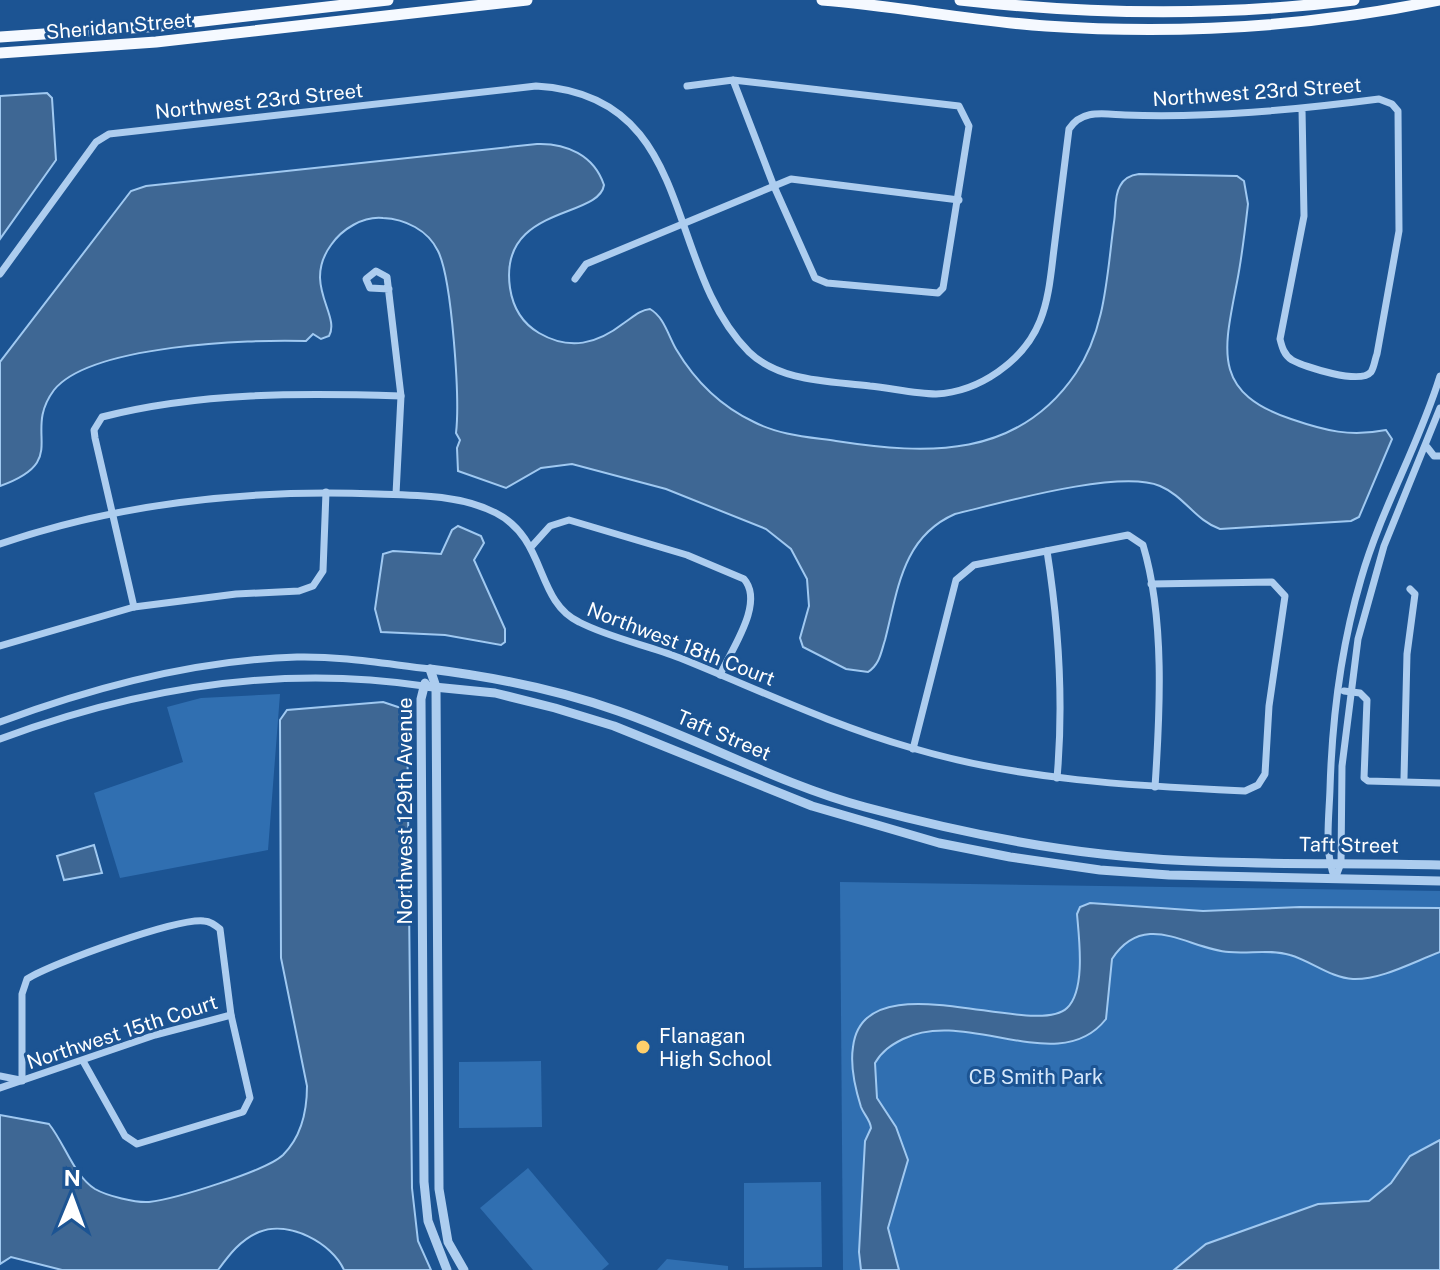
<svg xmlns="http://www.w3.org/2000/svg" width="1440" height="1270" font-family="'Public Sans',sans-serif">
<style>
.green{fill:#306fb1}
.water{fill:#3e6794;stroke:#a0c9f1;stroke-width:2}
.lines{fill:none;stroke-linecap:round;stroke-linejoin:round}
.minor{stroke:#adcdef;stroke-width:7}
.tertiary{stroke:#adcdef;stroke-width:9}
.primary{stroke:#f5f9ff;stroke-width:11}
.poi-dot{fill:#ffcf6b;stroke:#1c5493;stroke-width:3}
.labels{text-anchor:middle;stroke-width:6;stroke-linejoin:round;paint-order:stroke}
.street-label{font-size:20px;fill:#fff;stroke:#1c5493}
.poi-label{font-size:20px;fill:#fff;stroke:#1c5493;text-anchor:start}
.park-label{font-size:20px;fill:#d4e7fb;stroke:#1c5493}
</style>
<rect width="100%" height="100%" fill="#1c5493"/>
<g class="green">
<path d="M 280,694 L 268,850 L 120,878 L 94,793 L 183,762 L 167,707 L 201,698 Z"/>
<path d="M 840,882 L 1440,891 L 1440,1270 L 843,1270 Z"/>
<path d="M 541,1061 L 542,1127 L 459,1128 L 459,1062 Z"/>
<path d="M 528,1168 L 609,1264 L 602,1270 L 533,1270 L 480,1208 Z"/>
<path d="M 821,1182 L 822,1267 L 744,1268 L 744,1183 Z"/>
<path d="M 667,1259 L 728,1266 L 728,1270 L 657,1270 Z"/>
</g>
<g class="water">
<path d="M 47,93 L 52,98 L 56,160 L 0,239 L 0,96 Z"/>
<path d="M 537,144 C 566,143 594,155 604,185 C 599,219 498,205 510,288 C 513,308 522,323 539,333 C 570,351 597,344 624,323 C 633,317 640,310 650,309 C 664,317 668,335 676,349 C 695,381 720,406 754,422 C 779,435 809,437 836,441 C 928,455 1018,459 1076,373 C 1106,329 1107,273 1114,222 C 1116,211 1114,196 1120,186 C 1124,178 1131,175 1139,174 L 1237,176 L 1244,181 L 1248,204 C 1245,230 1242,257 1237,282 C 1224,350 1211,392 1291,419 C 1326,431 1350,437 1386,430 L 1392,439 L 1359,517 L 1351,521 L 1220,529 C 1196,521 1184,496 1160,486 C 1119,469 1001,503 955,514 C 902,537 898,590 885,640 C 881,652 880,664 868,672 L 846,669 L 803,647 L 800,638 L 809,606 L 807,579 L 791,549 L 766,529 L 666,489 L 572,464 L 541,468 L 506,488 L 458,471 L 457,448 L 460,440 L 456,433 C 460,399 452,279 438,251 C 428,230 405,219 383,218 C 363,216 342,229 331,245 C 302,285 341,315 329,336 L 321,339 L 313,334 L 306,341 C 249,339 90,345 54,390 C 21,434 72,460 0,486 L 0,362 L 131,191 L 146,186 Z"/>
<path d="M 458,526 L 481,536 L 484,543 L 474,560 L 505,629 L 505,642 L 501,645 L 445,635 L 381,632 L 375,609 L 383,554 L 393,551 L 441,554 L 452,530 Z"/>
<path d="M 383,702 L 407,710 L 412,1188 L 418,1241 L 431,1270 L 344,1270 C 332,1243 289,1220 259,1232 C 241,1239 229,1255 218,1270 L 62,1270 L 11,1257 L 0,1264 L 0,1115 L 49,1124 C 65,1144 74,1176 95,1189 C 107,1196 136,1203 149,1202 C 175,1199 266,1171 283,1155 C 301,1137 307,1110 307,1086 L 281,958 L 280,720 L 287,710 Z"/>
<path d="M 94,845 L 102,873 L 64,880 L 57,856 Z"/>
<path d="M 1090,903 L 1203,911 L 1300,907 L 1440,908 L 1440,952 C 1413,962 1381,980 1353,979 C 1331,978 1311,961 1290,955 C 1271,949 1249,954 1229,952 C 1188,949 1145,909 1112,959 L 1106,1019 C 1059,1079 967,1007 903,1039 C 891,1045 882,1051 875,1063 L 877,1098 L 896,1127 L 908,1160 L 888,1228 L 899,1270 L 861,1270 L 859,1252 L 865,1141 L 871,1128 C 870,1119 864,1115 861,1107 C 855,1088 850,1066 853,1047 C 863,958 1034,1040 1067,1008 C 1086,990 1079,938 1077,914 L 1080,907 Z"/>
<path d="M 1440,1140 L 1440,1270 L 1174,1270 L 1206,1244 L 1318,1204 L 1369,1201 L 1391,1183 L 1410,1156 Z"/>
</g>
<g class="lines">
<g class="minor">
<path d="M 687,86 L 733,80 L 959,106 L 969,126 L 943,288 L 938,293 L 827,283 L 815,278 L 773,184 L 733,80"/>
<path d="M 0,274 L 96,142 L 109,134 L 536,86 C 698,95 662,265 749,352 C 780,382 830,381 870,386 C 891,388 915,394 936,394 C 979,392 1024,361 1040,321 C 1049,299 1051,273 1054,249 C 1059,209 1064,169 1069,129 C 1082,109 1103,114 1125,115 C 1210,118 1294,110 1379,99 L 1392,104 L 1398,111 L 1399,231 L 1377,354 C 1375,359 1374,368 1371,372 C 1360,385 1305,367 1292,360 C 1284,355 1282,347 1280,339 L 1304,216 L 1302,109"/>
<path d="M 575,279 L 586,264 L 791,179 L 959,200"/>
<path d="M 389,289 L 370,288 L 366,279 L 376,271 L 387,277 L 401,396 L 396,494"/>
<path d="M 1427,447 L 1434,456 L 1440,456"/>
<path d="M 0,544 C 123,502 248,489 377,494 C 416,495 461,495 496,513 C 547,539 535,601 579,622 C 610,638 647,645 680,658 C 757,689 832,725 912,748 C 1020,780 1133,786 1245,791 L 1258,785 L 1265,774 L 1269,706 L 1285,596 L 1272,582 L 1151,584"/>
<path d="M 532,546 L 550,526 L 569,520 L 687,555 L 744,579 C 765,603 731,650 720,675"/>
<path d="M 1047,551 C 1059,627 1064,700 1057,778"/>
<path d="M 134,607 L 95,438 L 94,430 L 102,417 C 200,392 301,393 401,396"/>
<path d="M 0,646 L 134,607 L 236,594 L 299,591 L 313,586 L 323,571 L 326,492"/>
<path d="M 1344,691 L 1360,693 L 1367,700 L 1364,778 L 1368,781 L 1440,783"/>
<path d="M 0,722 C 94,687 196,660 297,657 C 341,656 386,664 430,669"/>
<path d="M 0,739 C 137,688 278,664 424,686"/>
<path d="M 913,749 L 956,580 L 974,565 L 1128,535 L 1143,545 C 1165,618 1160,712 1155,787"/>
<path d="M 1404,778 L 1407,654 L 1415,594 L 1410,589"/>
<path d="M 1335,879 C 1324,852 1329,819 1330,789 C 1332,720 1341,647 1361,579 C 1381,509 1419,445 1440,376"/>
<path d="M 1335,879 L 1341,863 L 1342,766 L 1358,639 L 1384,546 L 1440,408"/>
<path d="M 0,1076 L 20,1080"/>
<path d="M 22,1081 L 22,994 L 27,979 C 52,963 177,918 204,921 C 210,921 215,925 220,929 L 231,1015 L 250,1098 L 243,1112 L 137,1144 L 125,1136 L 83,1061"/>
<path d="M 0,1088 L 155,1035 L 231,1015"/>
</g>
<g class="tertiary">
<path d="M 430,669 C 494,677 556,689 618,711 C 702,740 779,784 865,807 C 943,828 1022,845 1102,854 C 1214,867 1328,862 1440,865"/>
<path d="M 430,669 L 436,687 L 439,1189 L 448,1242 L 464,1270"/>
<path d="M 425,683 L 421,699 L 424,1182 L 428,1221 L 447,1270"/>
<path d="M 424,686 L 495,693 L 555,708 L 614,726 L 812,806 L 939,843 L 1010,857 L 1100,870 L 1169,875 L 1440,881"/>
</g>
<g class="primary">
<path d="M 822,0 C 897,6 971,21 1046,26 C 1179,35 1310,27 1440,0"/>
<path d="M 960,0 C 1093,15 1221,17 1354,0"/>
<path d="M 0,37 L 160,26 L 388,0"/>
<path d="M 0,53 L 156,42 L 527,0"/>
</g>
</g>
<circle class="poi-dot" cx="643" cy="1047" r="8"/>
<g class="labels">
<g class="street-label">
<text transform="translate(119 26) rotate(-5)" y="7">Sheridan Street</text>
<text transform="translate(1257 92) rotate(-4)" y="7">Northwest 23rd Street</text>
<text transform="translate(259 101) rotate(-6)" y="7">Northwest 23rd Street</text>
<text transform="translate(681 644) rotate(21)" y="7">Northwest 18th Court</text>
<text transform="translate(724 735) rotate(23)" y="7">Taft Street</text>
<text transform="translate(405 811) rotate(-90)" y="7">Northwest 129th Avenue</text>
<text transform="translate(1349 845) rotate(1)" y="7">Taft Street</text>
<text transform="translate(122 1032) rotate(-18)" y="7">Northwest 15th Court</text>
</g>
<g class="poi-label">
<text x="659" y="1043">Flanagan<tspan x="659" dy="23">High School</tspan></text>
</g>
<g class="park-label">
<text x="1036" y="1084">CB Smith Park</text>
</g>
</g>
<g transform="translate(72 1198) rotate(1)" stroke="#1c5493" stroke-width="6" paint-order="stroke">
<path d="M0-6L14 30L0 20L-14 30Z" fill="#ffffff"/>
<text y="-12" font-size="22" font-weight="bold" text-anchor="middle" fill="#ffffff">N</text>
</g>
</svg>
